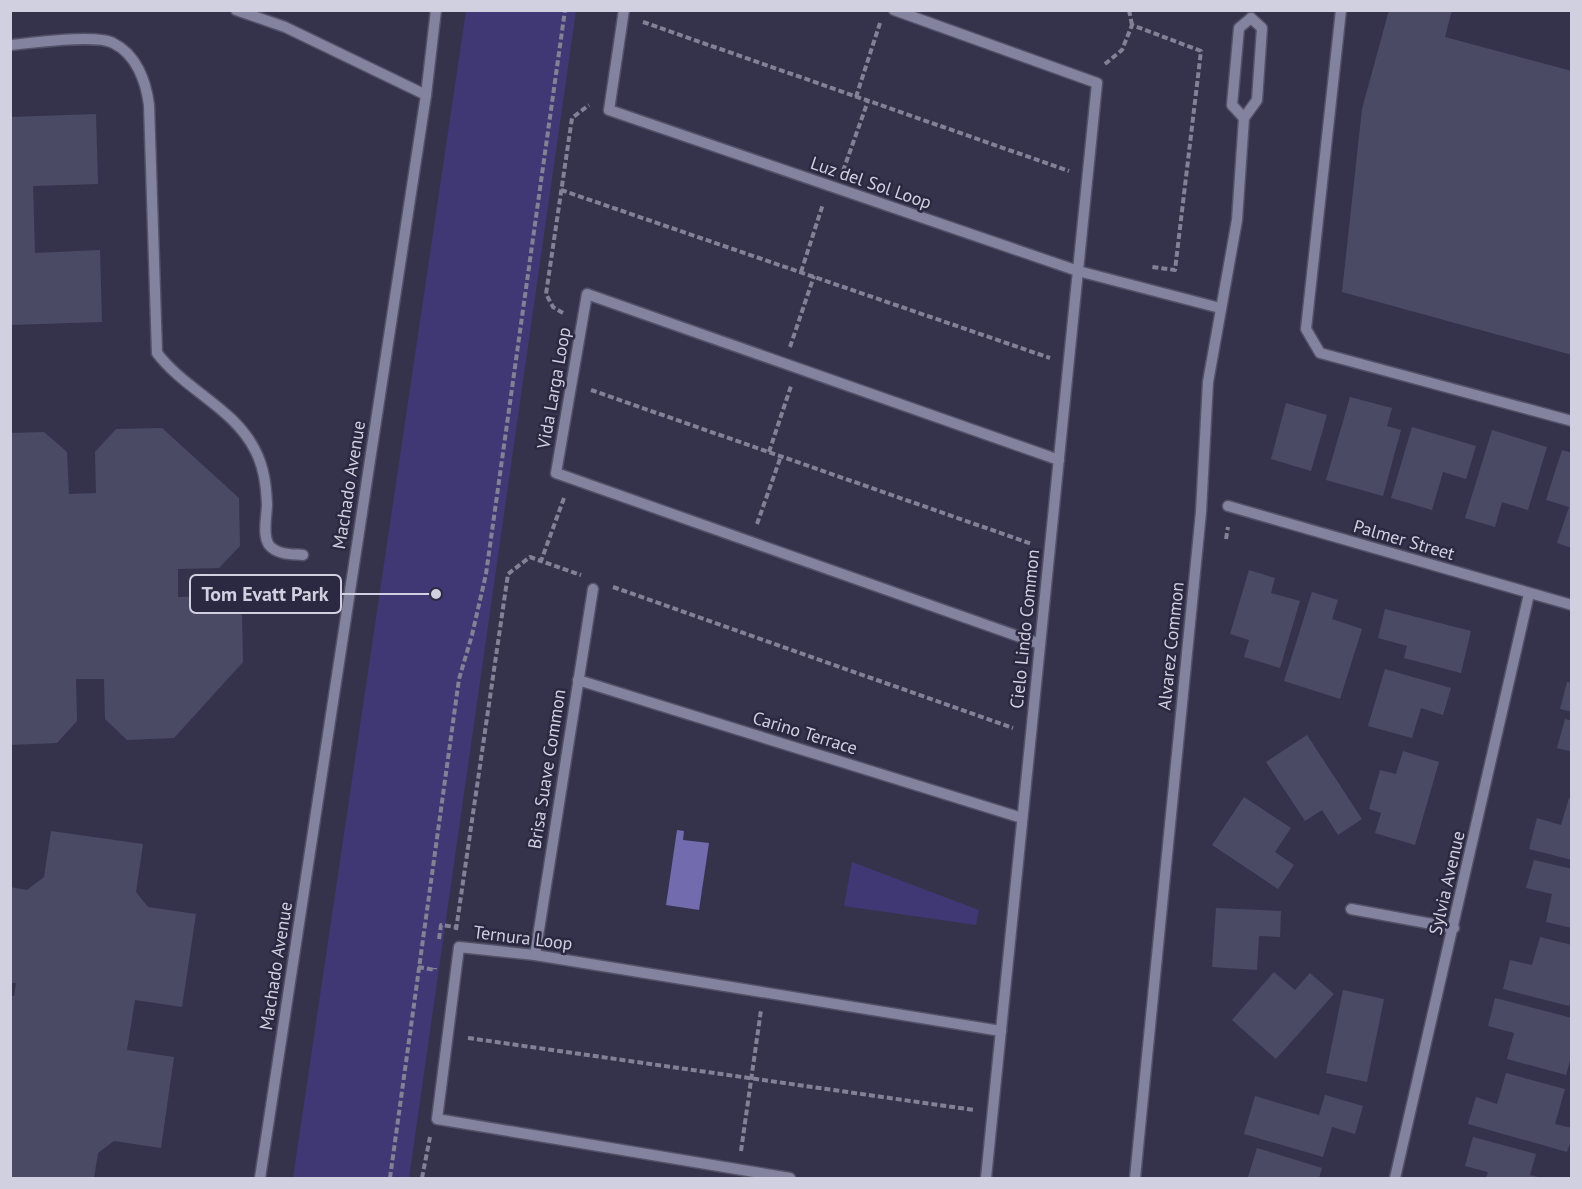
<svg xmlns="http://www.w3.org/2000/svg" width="1582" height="1189" font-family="'PT Sans',sans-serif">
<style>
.green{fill:#403874}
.water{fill:#726bae}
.building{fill:#4b4a64}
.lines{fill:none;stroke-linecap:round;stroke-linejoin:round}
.minor-casing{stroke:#535166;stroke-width:13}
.path{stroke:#828196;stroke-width:4;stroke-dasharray:6 3;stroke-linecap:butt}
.minor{stroke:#83829f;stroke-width:10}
.labels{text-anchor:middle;stroke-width:5;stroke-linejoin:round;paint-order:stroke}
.street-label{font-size:18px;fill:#d0d0e0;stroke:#2b2941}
.leader{fill:none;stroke:#d0d0e0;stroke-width:2}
.callout-dot{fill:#d0d0e0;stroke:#2b2941;stroke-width:2}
.callout{fill:#2b2941;stroke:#d0d0e0;stroke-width:2}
.callout-label{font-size:20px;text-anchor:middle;font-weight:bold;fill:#d0d0e0}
</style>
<rect width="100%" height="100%" fill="#35334c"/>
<g class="green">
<path d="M 466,11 L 576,11 L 409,1178 L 293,1178 Z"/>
<path d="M 852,862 L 979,910 L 976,925 L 844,906 Z"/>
</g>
<path class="water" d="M 677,830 L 684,831 L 683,840 L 709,843 L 699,910 L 666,905 Z"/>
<g class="building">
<path d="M 1389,10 L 1452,10 L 1445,37 L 1572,71 L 1572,355 L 1342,292 L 1362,109 Z"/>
<path d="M 96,114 L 98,184 L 33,186 L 35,253 L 100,250 L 102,322 L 10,325 L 10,117 Z"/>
<path d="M 1350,397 L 1392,408 L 1387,426 L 1401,430 L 1383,496 L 1326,480 Z"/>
<path d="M 1286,403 L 1327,415 L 1311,471 L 1271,459 Z"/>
<path d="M 1412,427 L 1476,446 L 1466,479 L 1443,472 L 1432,510 L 1391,498 Z"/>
<path d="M 162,428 L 239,498 L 240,546 L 219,568 L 178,569 L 178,597 L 219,596 L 242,615 L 243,662 L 174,738 L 127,740 L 105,719 L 104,679 L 76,679 L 77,721 L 57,743 L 10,745 L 10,433 L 44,432 L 67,452 L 69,494 L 96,493 L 95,452 L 116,429 Z"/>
<path d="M 1492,430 L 1547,447 L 1528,510 L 1502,502 L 1495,527 L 1465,518 Z"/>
<path d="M 1562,450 L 1572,453 L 1572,548 L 1557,543 L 1569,507 L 1546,500 Z"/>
<path d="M 1249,570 L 1275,578 L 1271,593 L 1300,601 L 1280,668 L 1244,657 L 1249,640 L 1230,634 Z"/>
<path d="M 1312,592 L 1338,600 L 1332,619 L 1362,629 L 1340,699 L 1284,681 Z"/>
<path d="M 1385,609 L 1471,631 L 1461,673 L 1404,658 L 1407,646 L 1378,638 Z"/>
<path d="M 1385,669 L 1451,688 L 1443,715 L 1421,708 L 1412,738 L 1368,726 Z"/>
<path d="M 1567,682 L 1572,683 L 1572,712 L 1560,709 Z"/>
<path d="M 1565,719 L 1572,721 L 1572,752 L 1557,748 Z"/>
<path d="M 1307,735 L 1362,819 L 1338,835 L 1322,810 L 1305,821 L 1266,762 Z"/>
<path d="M 1403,751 L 1439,762 L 1415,845 L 1375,833 L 1381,813 L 1369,809 L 1380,770 L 1396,774 Z"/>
<path d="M 1244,797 L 1291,828 L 1275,852 L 1294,865 L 1278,889 L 1212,845 Z"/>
<path d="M 1569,798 L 1572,799 L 1572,860 L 1529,849 L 1537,818 L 1561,825 Z"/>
<path d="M 51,831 L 143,844 L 136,892 L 148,907 L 196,914 L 182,1007 L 135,1000 L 127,1050 L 174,1057 L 161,1148 L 114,1141 L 98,1153 L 94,1178 L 10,1178 L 10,996 L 14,996 L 16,983 L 10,983 L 10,887 L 27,890 L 44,877 Z"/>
<path d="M 1534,860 L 1572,869 L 1572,928 L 1546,922 L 1552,894 L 1526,888 Z"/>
<path d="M 1216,908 L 1281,911 L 1280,937 L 1259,936 L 1257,970 L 1212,967 Z"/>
<path d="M 1540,937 L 1572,945 L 1572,996 L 1569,1006 L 1503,989 L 1510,960 L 1532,965 Z"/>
<path d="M 1274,972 L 1295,990 L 1310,973 L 1334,994 L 1276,1059 L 1232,1020 Z"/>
<path d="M 1343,990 L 1384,999 L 1367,1082 L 1326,1073 Z"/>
<path d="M 1495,998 L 1572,1018 L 1572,1054 L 1566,1075 L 1507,1059 L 1514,1033 L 1488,1026 Z"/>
<path d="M 1506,1073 L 1565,1089 L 1555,1124 L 1572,1128 L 1572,1138 L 1567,1152 L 1468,1124 L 1476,1097 L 1497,1104 Z"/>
<path d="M 1325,1095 L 1363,1106 L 1355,1134 L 1332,1127 L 1323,1157 L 1244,1134 L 1255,1096 L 1319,1115 Z"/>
<path d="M 1473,1137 L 1536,1154 L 1530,1175 L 1542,1178 L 1486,1178 L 1488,1172 L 1465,1166 Z"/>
<path d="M 1257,1148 L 1322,1168 L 1319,1178 L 1248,1177 Z"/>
</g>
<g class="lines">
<defs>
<g id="minor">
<path d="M 236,10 L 285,27 L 426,95"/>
<path d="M 624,10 L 609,110 L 1078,271 L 1220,308"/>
<path d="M 894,10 L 1097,83 L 986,1178"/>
<path d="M 1341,10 L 1306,329 L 1320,353 L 1572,421"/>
<path d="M 10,45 C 32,43 96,34 113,43 C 136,54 146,81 149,105 L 157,353 C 185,390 234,408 255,450 C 264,467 266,485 267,504 C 267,515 262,535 269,545 C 277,555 292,554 303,555"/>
<path d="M 1244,118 L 1232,105 L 1239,28 L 1251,18"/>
<path d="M 1228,506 L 1572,605"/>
<path d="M 1040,644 L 556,473 L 587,294 L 1059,460"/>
<path d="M 578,680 L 1022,818"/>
<path d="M 1351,909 L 1454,928"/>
<path d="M 535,955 L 593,589"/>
<path d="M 260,1178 L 426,95 L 436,10"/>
<path d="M 790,1178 L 437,1119 L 459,947 L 535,955 L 1001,1031"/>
<path d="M 1135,1178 L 1201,512 L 1208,382 L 1237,220 L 1244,118 L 1257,100 L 1262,28 L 1251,18"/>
<path d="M 1395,1178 L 1529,594"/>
</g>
</defs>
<use href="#minor" class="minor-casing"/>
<g class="path">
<path d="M 1129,10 L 1132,25"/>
<path d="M 643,22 L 1069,171"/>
<path d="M 1105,64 L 1122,50 L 1132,25 L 1201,51 L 1175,270 L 1152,267"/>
<path d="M 856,97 L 880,23"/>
<path d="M 843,171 L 868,101"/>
<path d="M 561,190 L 1050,358"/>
<path d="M 801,272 L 823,204"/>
<path d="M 563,313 L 553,307 L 546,294 L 572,118 L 589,105"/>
<path d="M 790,347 L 814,276"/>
<path d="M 591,390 L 1032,544"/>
<path d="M 769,452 L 791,386"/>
<path d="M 564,498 L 541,561 L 581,575"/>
<path d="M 757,524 L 781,456"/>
<path d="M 1226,539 L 1228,527"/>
<path d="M 613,587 L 1013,728"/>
<path d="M 456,930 L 508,574 L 530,557 L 541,561"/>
<path d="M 439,939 L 441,925 L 455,927"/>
<path d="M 418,967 L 435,970 L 435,968"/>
<path d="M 468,1038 L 974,1110"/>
<path d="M 741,1151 L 761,1010"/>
<path d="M 390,1178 L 459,679 L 472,635 L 486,574 L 565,10"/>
<path d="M 422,1178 L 430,1137"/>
</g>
<use href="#minor" class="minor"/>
</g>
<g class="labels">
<g class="street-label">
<text transform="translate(871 183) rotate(19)" y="6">Luz del Sol Loop</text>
<text transform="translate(554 388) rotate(-80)" y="6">Vida Larga Loop</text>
<text transform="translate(349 485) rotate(-81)" y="6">Machado Avenue</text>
<text transform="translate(1404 540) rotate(16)" y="6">Palmer Street</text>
<text transform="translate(1025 629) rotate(-84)" y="6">Cielo Lindo Common</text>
<text transform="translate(1171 646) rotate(-84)" y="6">Alvarez Common</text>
<text transform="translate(805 733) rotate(17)" y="6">Carino Terrace</text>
<text transform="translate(547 769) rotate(-81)" y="6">Brisa Suave Common</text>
<text transform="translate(1447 883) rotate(-77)" y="6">Sylvia Avenue</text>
<text transform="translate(523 938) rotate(7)" y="6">Ternura Loop</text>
<text transform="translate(276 966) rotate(-81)" y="6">Machado Avenue</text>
</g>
</g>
<path class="leader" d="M436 594L341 594"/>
<circle class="callout-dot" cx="436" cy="594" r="6"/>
<rect class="callout" x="190" y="575" width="151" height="38" rx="6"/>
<g class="callout-label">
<text x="265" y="601">Tom Evatt Park</text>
</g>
<rect width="1582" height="1189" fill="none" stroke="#d0d0e0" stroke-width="24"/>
</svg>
